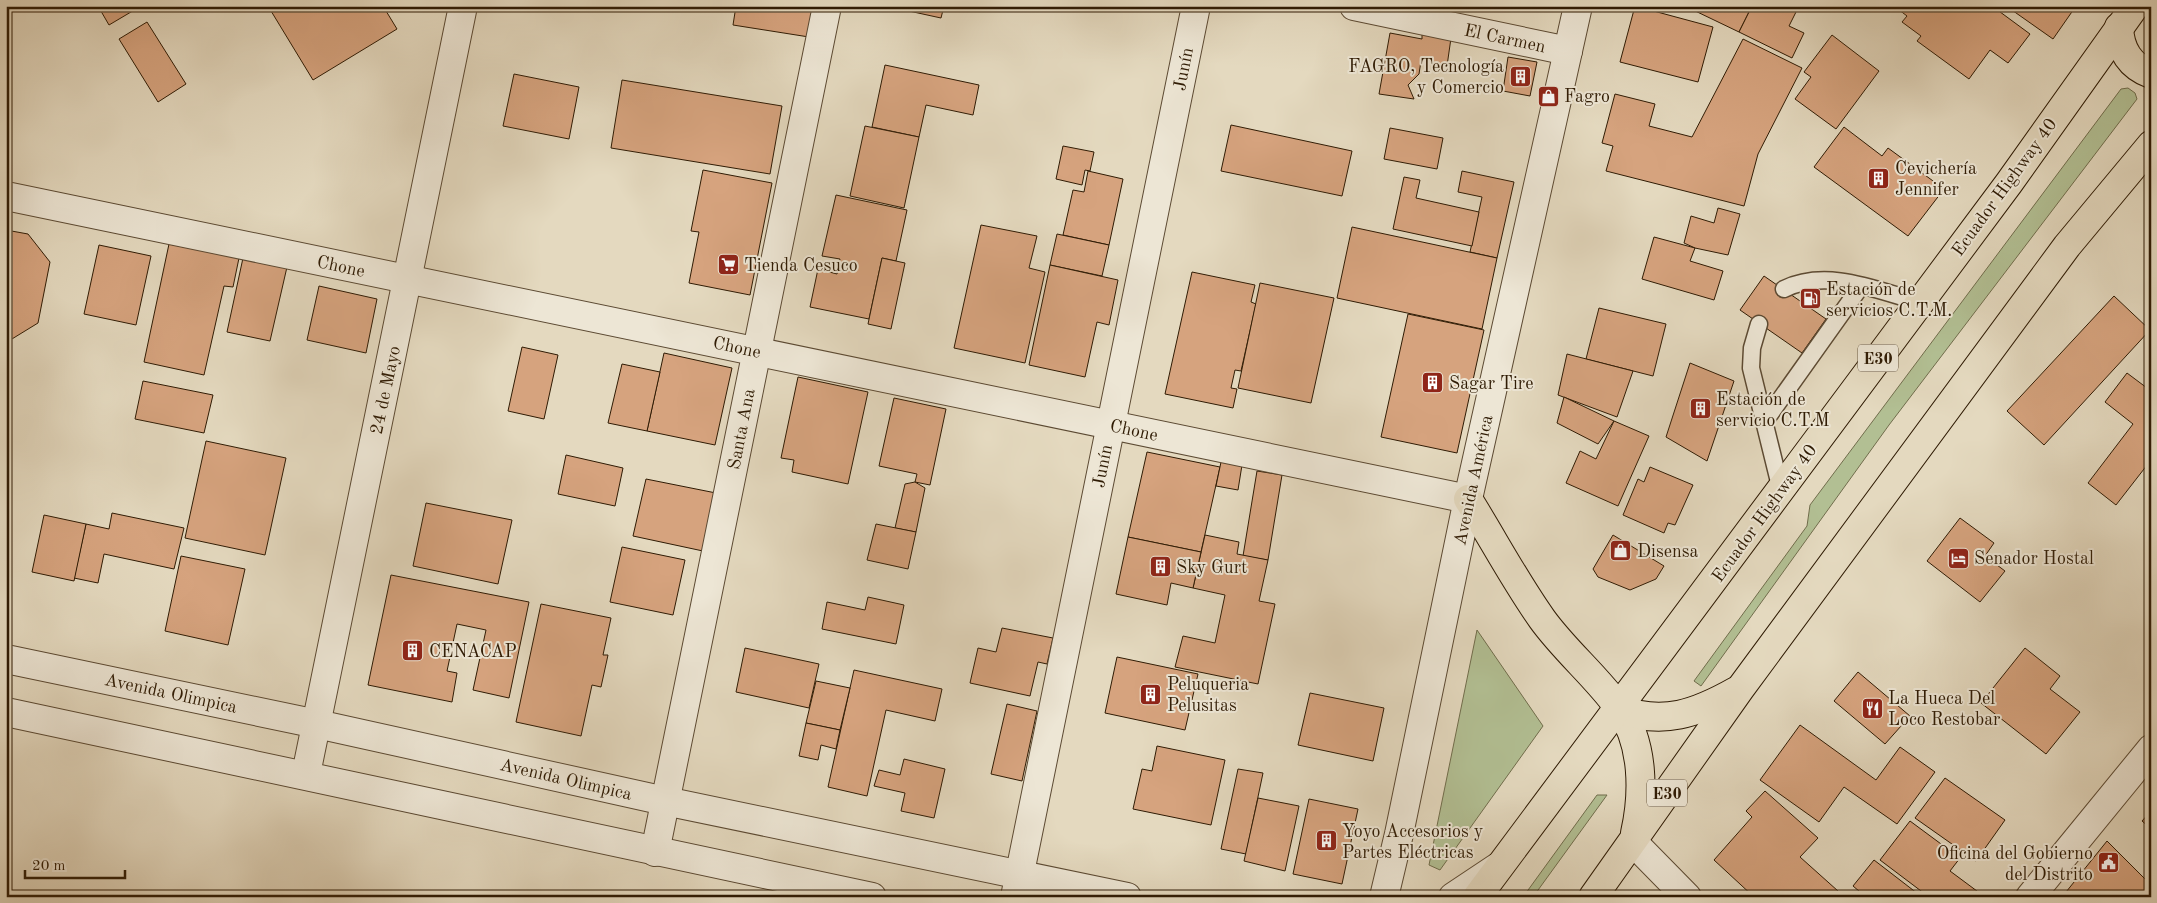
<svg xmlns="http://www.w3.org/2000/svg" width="2157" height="903" font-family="'Old Standard TT',serif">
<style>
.green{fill:#b2bf93;stroke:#706d4c}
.building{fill:#d6a37e;stroke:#2f1b04}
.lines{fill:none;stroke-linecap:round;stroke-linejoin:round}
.service-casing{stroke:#5c4a33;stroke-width:19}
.minor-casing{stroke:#5c4a33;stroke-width:30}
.tertiary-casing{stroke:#5c4a33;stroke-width:30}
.trunk-casing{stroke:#2f1b04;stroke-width:30}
.service{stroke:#ede6d5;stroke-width:16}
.minor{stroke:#ede6d5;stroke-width:28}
.tertiary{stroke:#ede6d5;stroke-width:28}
.trunk{stroke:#e4d9bf;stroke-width:28}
.labels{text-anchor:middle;stroke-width:4;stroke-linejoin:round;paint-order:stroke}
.shield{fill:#ede6d5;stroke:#685843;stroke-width:1}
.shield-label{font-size:16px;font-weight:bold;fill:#2f1b04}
.street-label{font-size:18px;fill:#2f1b04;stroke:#ede6d5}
.poi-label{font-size:18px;fill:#2f1b04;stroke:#ede6d5;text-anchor:start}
</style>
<rect width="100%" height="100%" fill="#e4d9bf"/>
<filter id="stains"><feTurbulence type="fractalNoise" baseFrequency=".004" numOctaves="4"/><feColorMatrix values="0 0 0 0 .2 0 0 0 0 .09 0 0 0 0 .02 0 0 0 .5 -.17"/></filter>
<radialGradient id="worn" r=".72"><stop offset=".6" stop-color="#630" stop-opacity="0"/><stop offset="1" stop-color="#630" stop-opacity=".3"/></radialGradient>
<g class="green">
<path d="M 2128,88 L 2135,93 L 2137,99 L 1889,425 L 1701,686 L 1694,681 L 1807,526 L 1810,505 L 2121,89 Z"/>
<path d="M 1477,630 L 1543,726 L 1440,870 L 1429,865 Z"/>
<path d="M 1597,795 L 1607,795 L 1533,897 L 1523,897 Z"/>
</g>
<g class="building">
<path d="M 98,6 L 134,6 L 136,9 L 109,25 Z"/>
<path d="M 268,6 L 383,6 L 397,29 L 313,80 Z"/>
<path d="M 736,6 L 815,6 L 809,37 L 733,25 Z"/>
<path d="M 886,6 L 944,6 L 941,18 Z"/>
<path d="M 1635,6 L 1713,27 L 1698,82 L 1620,62 Z"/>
<path d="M 1690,6 L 1752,6 L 1739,32 L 1689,8 Z"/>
<path d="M 1752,6 L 1798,8 L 1789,26 L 1804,33 L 1792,58 L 1739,32 Z"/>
<path d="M 1894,6 L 1992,6 L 2030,34 L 2008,63 L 1990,50 L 1969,79 L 1917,41 L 1921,36 L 1902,22 L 1907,16 Z"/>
<path d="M 2011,6 L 2076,6 L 2053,39 L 2009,8 Z"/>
<path d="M 147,22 L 186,84 L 158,102 L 119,39 Z"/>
<path d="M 1390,33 L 1422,39 L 1422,33 L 1451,38 L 1447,66 L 1421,61 L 1419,74 L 1408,85 L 1414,99 L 1379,94 Z"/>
<path d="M 1832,35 L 1879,71 L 1836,129 L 1795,99 L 1811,77 L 1804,72 Z"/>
<path d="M 1743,39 L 1802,68 L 1758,154 L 1744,206 L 1606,171 L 1613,146 L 1602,143 L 1615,94 L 1655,104 L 1649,126 L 1692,137 Z"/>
<path d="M 1508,57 L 1537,62 L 1530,96 L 1503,91 Z"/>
<path d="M 885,65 L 979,85 L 973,115 L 926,105 L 919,137 L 872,127 Z"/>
<path d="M 514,74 L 579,87 L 569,139 L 503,126 Z"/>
<path d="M 622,80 L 782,106 L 770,174 L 611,148 Z"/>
<path d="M 1231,125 L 1352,151 L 1342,196 L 1221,171 Z"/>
<path d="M 865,126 L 919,137 L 904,208 L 850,196 Z"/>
<path d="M 1844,127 L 1882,156 L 1888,148 L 1944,189 L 1908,236 L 1814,167 Z"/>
<path d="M 1390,128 L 1443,138 L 1437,169 L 1384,159 Z"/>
<path d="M 1063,146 L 1094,152 L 1090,171 L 1085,170 L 1082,185 L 1056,179 Z"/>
<path d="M 703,170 L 772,183 L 750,295 L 689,283 L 699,232 L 691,231 Z"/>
<path d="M 1088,171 L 1123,179 L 1109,245 L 1063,235 L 1073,190 L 1084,192 Z"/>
<path d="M 1462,171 L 1514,182 L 1497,258 L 1470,252 L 1482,197 L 1458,192 Z"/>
<path d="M 1404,177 L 1420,180 L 1416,198 L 1479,212 L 1472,246 L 1393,229 Z"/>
<path d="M 836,195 L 907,210 L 896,261 L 882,258 L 869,319 L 810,307 L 818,269 L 837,274 L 840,259 L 822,256 Z"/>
<path d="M 1718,208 L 1740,214 L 1728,255 L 1695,248 L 1684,243 L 1691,216 L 1714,223 Z"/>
<path d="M 981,225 L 1037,236 L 1029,268 L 1045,272 L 1025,363 L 954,348 Z"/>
<path d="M 1352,227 L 1497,258 L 1482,329 L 1337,298 Z"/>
<path d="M 6,230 L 28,234 L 50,262 L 38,323 L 7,342 Z"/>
<path d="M 1057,234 L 1109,245 L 1102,276 L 1050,265 Z"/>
<path d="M 1654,237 L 1695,248 L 1690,261 L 1723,271 L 1714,300 L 1642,279 Z"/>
<path d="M 169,244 L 239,258 L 233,287 L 224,286 L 204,375 L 144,362 Z"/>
<path d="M 99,245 L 151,256 L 136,325 L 84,314 Z"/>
<path d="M 243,258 L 287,267 L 270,341 L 227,332 Z"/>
<path d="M 882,258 L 905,263 L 891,329 L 868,324 Z"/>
<path d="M 1050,265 L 1118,280 L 1109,325 L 1097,322 L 1085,377 L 1029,365 Z"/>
<path d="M 1192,272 L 1255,285 L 1251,302 L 1256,304 L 1241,371 L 1235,370 L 1231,388 L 1237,389 L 1233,408 L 1165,394 Z"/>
<path d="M 1764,276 L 1826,319 L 1802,353 L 1740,310 Z"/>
<path d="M 1260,283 L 1334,298 L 1311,403 L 1238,388 Z"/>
<path d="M 319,286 L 377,299 L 366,353 L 307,340 Z"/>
<path d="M 2114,296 L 2150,330 L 2044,445 L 2007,411 Z"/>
<path d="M 1599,308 L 1666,324 L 1653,376 L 1586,359 Z"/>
<path d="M 1408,314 L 1484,330 L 1457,453 L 1381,437 Z"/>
<path d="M 522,347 L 558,355 L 544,419 L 508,411 Z"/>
<path d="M 664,353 L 732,368 L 715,445 L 647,431 Z"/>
<path d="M 1567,354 L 1633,371 L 1617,417 L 1558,395 Z"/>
<path d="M 1690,363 L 1734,381 L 1707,461 L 1666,437 Z"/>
<path d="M 622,364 L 660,372 L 647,431 L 608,423 Z"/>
<path d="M 2127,373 L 2151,391 L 2151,460 L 2116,505 L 2088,483 L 2133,424 L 2105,402 Z"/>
<path d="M 798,377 L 868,392 L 848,484 L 792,472 L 794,460 L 781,458 Z"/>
<path d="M 143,381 L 213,395 L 204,433 L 135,419 Z"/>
<path d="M 1564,397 L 1614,421 L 1598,444 L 1557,423 Z"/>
<path d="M 894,398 L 946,409 L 930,485 L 915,482 L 917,474 L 879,466 Z"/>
<path d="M 1614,421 L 1649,436 L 1618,506 L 1566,483 L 1580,451 L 1596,459 Z"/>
<path d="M 206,441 L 286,458 L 265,555 L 185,538 Z"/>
<path d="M 1147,452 L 1220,467 L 1201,552 L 1128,537 Z"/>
<path d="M 566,455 L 623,468 L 615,506 L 558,494 Z"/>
<path d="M 1221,462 L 1242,465 L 1238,490 L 1216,486 Z"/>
<path d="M 1650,467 L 1693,485 L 1675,525 L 1668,523 L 1664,533 L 1623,515 L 1638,479 L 1644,482 Z"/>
<path d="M 1257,471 L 1282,475 L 1268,560 L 1243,556 Z"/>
<path d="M 646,479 L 716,493 L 703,551 L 633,536 Z"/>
<path d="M 915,482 L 925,488 L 916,532 L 895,528 L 905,484 Z"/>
<path d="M 426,503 L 512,520 L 498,584 L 413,566 Z"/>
<path d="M 112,513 L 184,528 L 174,569 L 104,554 L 98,583 L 74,578 L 86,524 L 109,529 Z"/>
<path d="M 44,515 L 86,524 L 74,581 L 32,572 Z"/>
<path d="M 1960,518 L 1994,543 L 1985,556 L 2005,571 L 1980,602 L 1927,561 Z"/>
<path d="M 876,524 L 916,532 L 908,569 L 867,560 Z"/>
<path d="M 1205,535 L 1239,542 L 1237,554 L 1268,560 L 1259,601 L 1275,604 L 1258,684 L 1175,667 L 1183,636 L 1215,643 L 1225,595 L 1193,588 Z"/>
<path d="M 1613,535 L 1664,566 L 1656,579 L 1630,590 L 1598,577 L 1593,569 Z"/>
<path d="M 1128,537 L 1201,552 L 1193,588 L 1171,583 L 1167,605 L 1116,594 Z"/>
<path d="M 622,547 L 685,560 L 673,615 L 610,602 Z"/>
<path d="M 181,556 L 245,569 L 228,645 L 165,631 Z"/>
<path d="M 391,575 L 529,602 L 509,698 L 473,690 L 486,630 L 457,624 L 447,671 L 457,673 L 452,702 L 368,685 Z"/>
<path d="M 868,597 L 904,605 L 896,644 L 822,629 L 827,602 L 865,610 Z"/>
<path d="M 541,604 L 611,618 L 603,655 L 608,655 L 601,687 L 592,685 L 581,736 L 516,722 Z"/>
<path d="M 1002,628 L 1053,638 L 1047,664 L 1038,662 L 1030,696 L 970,683 L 978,648 L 996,652 Z"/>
<path d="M 745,648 L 819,664 L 809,708 L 736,692 Z"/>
<path d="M 2025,648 L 2060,676 L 2050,689 L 2080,712 L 2046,754 L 1981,703 Z"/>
<path d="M 1117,657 L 1198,674 L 1185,730 L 1105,713 Z"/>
<path d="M 854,670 L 942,689 L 935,721 L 886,710 L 867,796 L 828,787 Z"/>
<path d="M 1858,672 L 1910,716 L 1885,744 L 1834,701 Z"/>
<path d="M 816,681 L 850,688 L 840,730 L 806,723 Z"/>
<path d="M 1310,693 L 1384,708 L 1373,761 L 1298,745 Z"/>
<path d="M 1007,704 L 1037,711 L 1022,781 L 991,774 Z"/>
<path d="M 806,723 L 840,730 L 836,749 L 821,745 L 818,760 L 799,756 Z"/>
<path d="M 1800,725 L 1876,780 L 1900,747 L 1935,772 L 1897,824 L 1844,787 L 1819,822 L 1760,780 Z"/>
<path d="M 1157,746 L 1225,760 L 1211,825 L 1133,809 L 1142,769 L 1152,771 Z"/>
<path d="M 904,759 L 945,769 L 934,818 L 901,811 L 905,793 L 874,786 L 879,770 L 900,775 Z"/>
<path d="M 1238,769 L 1263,773 L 1246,854 L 1221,849 Z"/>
<path d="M 1945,778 L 2005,820 L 1976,861 L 1915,818 Z"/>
<path d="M 1765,791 L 1818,838 L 1800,857 L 1838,891 L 1833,897 L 1754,897 L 1714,860 L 1752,817 L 1746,811 Z"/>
<path d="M 1258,798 L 1299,806 L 1285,871 L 1244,861 Z"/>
<path d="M 1309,799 L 1358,809 L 1342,884 L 1293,874 Z"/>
<path d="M 2151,811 L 2151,829 L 2142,821 Z"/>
<path d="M 1910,821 L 1960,858 L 1950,871 L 1985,897 L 1929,897 L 1880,860 Z"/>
<path d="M 2107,841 L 2151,885 L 2151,897 L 2062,897 Z"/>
<path d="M 1874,860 L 1922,897 L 1866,897 L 1853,886 Z"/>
</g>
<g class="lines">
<defs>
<g id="service">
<path d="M 1784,289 C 1827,268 1876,290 1919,302"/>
<path d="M 1759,324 L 1752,348 L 1751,368 L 1781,490"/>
<path d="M 1765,421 L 1861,286"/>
</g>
<g id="minor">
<path d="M 1354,6 L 1568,51"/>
<path d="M 6,196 L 1468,499"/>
<path d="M 306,774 L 463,6"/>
<path d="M 1633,842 L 1687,897"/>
<path d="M 655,852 L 827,6"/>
<path d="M 1015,897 L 1196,6"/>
<path d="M 2030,897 L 2151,749"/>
</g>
<g id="tertiary">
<path d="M 6,659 L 317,724 L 665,801 L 1127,897"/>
<path d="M 6,712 C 295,772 583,837 872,897"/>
<path d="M 1384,897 L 1399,834 L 1468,499 L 1578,6"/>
<path d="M 1453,897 L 1498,867"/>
</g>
<g id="trunk">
<path d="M 2119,27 C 2120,50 2130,66 2151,74"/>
<path d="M 1468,499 C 1493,539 1515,581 1542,619 C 1565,651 1596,676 1619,708 C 1644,743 1644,793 1635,833"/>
<path d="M 1619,709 C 1663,726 1697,713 1736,691"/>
<path d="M 1477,897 L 2009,183 L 2135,6"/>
<path d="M 1593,897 L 1740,689 L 2067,246 L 2151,145"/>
</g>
</defs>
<use href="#service" class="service-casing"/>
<use href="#minor" class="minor-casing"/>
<use href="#tertiary" class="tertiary-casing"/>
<use href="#trunk" class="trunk-casing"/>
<use href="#service" class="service"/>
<use href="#minor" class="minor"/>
<use href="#tertiary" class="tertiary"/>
<use href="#trunk" class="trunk"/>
</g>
<defs>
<symbol id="building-square" viewBox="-11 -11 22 22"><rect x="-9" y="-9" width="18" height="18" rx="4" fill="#8f2418" stroke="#ede6d5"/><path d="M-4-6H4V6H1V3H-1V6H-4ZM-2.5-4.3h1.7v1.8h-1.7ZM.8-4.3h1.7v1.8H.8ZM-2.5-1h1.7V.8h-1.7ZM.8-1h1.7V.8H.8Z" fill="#fff"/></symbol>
<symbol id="shop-square" viewBox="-11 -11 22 22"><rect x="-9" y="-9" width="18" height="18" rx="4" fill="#8f2418" stroke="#ede6d5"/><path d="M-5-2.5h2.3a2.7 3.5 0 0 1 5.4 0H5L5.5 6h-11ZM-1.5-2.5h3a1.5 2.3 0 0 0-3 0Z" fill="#fff"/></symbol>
<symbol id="supermarket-square" viewBox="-11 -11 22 22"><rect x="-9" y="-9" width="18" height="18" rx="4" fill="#8f2418" stroke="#ede6d5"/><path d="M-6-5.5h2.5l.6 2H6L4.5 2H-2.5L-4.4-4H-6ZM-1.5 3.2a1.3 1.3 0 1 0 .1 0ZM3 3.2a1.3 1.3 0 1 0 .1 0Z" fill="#fff"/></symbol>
<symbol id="fuel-square" viewBox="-11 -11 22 22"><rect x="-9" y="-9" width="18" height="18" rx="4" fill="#8f2418" stroke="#ede6d5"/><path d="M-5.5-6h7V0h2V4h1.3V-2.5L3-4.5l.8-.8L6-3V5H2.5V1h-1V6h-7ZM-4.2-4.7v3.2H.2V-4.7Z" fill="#fff"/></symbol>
<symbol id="hotel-square" viewBox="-11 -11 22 22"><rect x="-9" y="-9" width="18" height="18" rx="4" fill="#8f2418" stroke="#ede6d5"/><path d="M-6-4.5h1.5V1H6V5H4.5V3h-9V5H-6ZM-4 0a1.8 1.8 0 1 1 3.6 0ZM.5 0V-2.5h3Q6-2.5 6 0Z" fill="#fff"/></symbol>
<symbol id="restaurant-square" viewBox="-11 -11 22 22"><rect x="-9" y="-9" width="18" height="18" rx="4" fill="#8f2418" stroke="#ede6d5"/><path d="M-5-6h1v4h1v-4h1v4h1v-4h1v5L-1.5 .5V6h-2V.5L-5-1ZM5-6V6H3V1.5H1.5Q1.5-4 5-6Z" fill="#fff"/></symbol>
<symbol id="civic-square" viewBox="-11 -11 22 22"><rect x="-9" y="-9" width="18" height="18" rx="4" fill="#8f2418" stroke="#ede6d5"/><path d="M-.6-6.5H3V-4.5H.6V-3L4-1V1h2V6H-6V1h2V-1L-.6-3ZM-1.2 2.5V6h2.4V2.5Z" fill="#fff"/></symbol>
</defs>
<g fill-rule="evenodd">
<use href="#building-square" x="1508" y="64" width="25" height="25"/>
<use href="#shop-square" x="1536" y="84" width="25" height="25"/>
<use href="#building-square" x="1866" y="166" width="25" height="25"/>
<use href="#supermarket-square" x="716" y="252" width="25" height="25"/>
<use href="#fuel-square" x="1798" y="286" width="25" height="25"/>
<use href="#building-square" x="1420" y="370" width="25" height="25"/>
<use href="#building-square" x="1688" y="396" width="25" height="25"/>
<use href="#shop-square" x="1608" y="538" width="25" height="25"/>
<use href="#hotel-square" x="1946" y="546" width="25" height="25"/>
<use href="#building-square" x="1148" y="554" width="25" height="25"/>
<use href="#building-square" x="400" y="638" width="25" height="25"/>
<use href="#building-square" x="1138" y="682" width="25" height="25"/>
<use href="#restaurant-square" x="1860" y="696" width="25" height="25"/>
<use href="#building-square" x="1314" y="828" width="25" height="25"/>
<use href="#civic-square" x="2096" y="850" width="25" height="25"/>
</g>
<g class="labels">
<g class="shield">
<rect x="1858" y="344.5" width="40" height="27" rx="4"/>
<rect x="1647" y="779.5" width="40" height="27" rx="4"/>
</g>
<g class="shield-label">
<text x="1878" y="364">E30</text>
<text x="1667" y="799">E30</text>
</g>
<g class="street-label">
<text transform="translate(1505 38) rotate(12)" y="6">El Carmen</text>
<text transform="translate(1183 69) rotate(-79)" y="6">Junín</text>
<text transform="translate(2004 187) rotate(-54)" y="6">Ecuador Highway 40</text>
<text transform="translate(341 266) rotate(12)" y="6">Chone</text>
<text transform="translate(737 347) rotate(12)" y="6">Chone</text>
<text transform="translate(385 390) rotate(-78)" y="6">24 de Mayo</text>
<text transform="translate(741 429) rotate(-79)" y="6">Santa Ana</text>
<text transform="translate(1134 430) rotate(12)" y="6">Chone</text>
<text transform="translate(1102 466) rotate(-79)" y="6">Junín</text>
<text transform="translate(1473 480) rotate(-78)" y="6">Avenida América</text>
<text transform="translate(1764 513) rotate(-54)" y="6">Ecuador Highway 40</text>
<text transform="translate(171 693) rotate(12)" y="6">Avenida Olimpica</text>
<text transform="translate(566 779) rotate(13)" y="6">Avenida Olimpica</text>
</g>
<g class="poi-label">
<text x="1504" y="72" text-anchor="end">FAGRO, Tecnología<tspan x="1504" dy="21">y Comercio</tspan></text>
<text x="1564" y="102">Fagro</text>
<text x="1895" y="174">Cevichería<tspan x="1895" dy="21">Jennifer</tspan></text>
<text x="744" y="271">Tienda Cesuco</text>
<text x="1826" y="295">Estación de<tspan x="1826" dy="21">servicios C.T.M.</tspan></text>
<text x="1449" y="389">Sagar Tire</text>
<text x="1716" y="405">Estación de<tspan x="1716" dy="21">servicio C.T.M</tspan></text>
<text x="1637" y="557">Disensa</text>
<text x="1974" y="564">Senador Hostal</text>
<text x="1176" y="573">Sky Gurt</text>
<text x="429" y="657">CENACAP</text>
<text x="1167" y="690">Peluqueria<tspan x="1167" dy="21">Pelusitas</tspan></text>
<text x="1888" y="704">La Hueca Del<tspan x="1888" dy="21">Loco Restobar</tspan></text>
<text x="1342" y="837">Yoyo Accesorios y<tspan x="1342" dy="21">Partes Eléctricas</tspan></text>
<text x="2093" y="859" text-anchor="end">Oficina del Gobierno<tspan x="2093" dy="21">del Distrito</tspan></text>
</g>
</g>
<rect width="2157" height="903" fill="none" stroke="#e4d9bf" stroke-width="25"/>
<rect x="8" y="8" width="2142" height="888" fill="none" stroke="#2f1b04" stroke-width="2.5"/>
<rect x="12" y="12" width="2132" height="878" fill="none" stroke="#2f1b04"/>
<path d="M25 870v8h100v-8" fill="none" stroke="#2f1b04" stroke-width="2.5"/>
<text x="32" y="870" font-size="15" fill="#2f1b04" stroke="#ede6d5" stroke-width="4" paint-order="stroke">20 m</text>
<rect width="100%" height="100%" filter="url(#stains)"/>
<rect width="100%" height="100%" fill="url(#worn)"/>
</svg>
